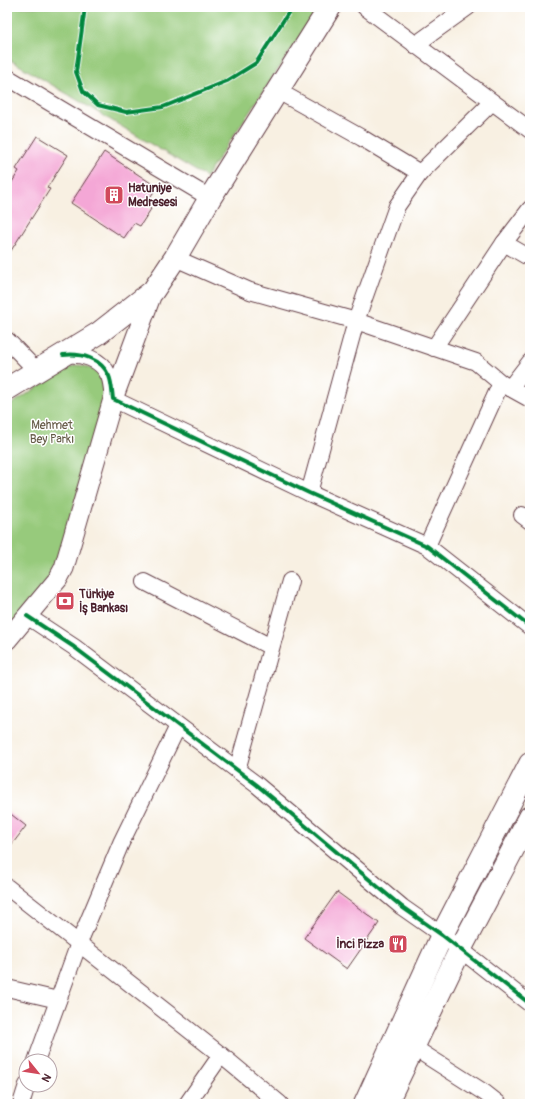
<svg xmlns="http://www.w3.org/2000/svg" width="537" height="1111" font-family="Pangolin,sans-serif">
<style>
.green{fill:#97ca7b;stroke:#707453}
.building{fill:#f4a7d6}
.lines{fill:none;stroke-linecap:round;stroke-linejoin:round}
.minor-casing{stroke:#643e46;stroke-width:18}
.tertiary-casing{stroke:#643e46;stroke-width:21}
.secondary-casing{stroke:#643e46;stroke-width:24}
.minor{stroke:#fff;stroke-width:16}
.tertiary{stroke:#fff;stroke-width:19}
.secondary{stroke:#fff;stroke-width:22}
.cycleway-casing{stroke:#fff;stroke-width:6}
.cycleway{stroke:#00873e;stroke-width:4}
.labels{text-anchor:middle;stroke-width:3;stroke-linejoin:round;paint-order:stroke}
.poi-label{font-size:12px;font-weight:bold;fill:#4a1f2b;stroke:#fff;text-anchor:start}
.park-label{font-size:12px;fill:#655b47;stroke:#fff}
</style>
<rect width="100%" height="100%" fill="#fff"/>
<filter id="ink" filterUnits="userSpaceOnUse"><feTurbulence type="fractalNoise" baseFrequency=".025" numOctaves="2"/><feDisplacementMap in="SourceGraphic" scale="8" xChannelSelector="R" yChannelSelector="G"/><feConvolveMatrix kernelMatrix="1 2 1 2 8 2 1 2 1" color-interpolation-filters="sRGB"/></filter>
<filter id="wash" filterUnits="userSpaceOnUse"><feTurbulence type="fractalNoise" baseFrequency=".012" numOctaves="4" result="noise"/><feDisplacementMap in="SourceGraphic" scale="16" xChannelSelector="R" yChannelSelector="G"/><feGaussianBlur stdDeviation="0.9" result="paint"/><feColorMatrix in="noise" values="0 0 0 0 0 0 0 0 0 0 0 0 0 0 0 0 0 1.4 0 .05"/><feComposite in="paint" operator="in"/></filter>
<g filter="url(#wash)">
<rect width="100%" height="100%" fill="#f8f0e2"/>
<g class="green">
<path d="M 7,7 L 320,7 L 206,177 L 7,58 Z"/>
<path d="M 78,365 C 94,367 103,374 107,390 L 54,577 L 16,621 L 7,621 L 7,407 L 67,368 Z"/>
</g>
<g id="blocks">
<g class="building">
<path d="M 37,136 L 68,155 L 47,188 L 50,189 L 7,257 L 7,190 L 19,171 L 16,169 Z"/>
<path d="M 104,152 L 157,187 L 145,205 L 151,209 L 140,226 L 134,223 L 124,238 L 71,203 Z"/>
<path d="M 7,811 L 26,826 L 7,851 Z"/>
<path d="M 337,892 L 379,923 L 347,969 L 304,938 Z"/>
</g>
</g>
</g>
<g filter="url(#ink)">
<use href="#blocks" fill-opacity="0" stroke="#643e46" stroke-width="1"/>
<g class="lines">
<defs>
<g id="minor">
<path d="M 365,7 L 530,130"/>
<path d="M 415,45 L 468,7"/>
<path d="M 7,77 L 210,198"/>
<path d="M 278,91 L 362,138 L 420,173"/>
<path d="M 504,243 L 530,258"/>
<path d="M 175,258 L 250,291 L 356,321 L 476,362 L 501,383 L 530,399"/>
<path d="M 7,340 L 37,371"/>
<path d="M 434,348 L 504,243 L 530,209"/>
<path d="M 63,355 C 81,353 101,358 109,376 C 112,383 112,392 113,399 L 309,493 L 427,546 L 530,627"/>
<path d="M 510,388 L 530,362"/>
<path d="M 309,493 L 356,321 L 397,206 L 420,173 L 492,102"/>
<path d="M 522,515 L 530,521"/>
<path d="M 427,546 L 501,383"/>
<path d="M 145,582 L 271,647"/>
<path d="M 27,616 L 74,647 L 257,785 L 402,907 L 442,935 L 530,1004"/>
<path d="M 237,770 L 290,581"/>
<path d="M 7,887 L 221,1055 L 280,1104"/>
<path d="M 7,988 L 58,1000"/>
<path d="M 405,1042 L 485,1093 L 499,1104"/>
<path d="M 36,1061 L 79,943 L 121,843 L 178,726"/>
<path d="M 21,1104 L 27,1085"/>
<path d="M 187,1104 L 221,1055"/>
</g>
<path id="tertiary" d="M 7,640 L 58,579 L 64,568 L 113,399 L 153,291"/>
<g id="secondary">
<path d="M 7,389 L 99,333 L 153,291 L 175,258 L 210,198 L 330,7"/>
<path d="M 365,1104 L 442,935 L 530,764"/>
<path d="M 386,1104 L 460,950 L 530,817"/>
</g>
</defs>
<use href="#minor" class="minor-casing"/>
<use href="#tertiary" class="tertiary-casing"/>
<use href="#secondary" class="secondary-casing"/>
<use href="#minor" class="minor"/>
<use href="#tertiary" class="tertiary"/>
<use href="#secondary" class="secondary"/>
<defs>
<g id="cycleway">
<path d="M 85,7 L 76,72 L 83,91 L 98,105 L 126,112 L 163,107 L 227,81 L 256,63 L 292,7"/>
<path d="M 63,355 C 81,353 101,358 109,376 C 112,383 112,392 113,399 L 309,493 L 427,546 L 530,627"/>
<path d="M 27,616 L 74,647 L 257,785 L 402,907 L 442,935 L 530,1004"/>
</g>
</defs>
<use href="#cycleway" class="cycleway-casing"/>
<use href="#cycleway" class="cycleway"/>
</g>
</g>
<defs>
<symbol id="building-square" viewBox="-11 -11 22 22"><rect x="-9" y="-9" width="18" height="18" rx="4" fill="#d1495b" stroke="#fff"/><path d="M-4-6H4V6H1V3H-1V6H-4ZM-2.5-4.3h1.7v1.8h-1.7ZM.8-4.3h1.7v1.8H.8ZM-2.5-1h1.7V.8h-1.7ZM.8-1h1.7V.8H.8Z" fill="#fff"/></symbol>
<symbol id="bank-square" viewBox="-11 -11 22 22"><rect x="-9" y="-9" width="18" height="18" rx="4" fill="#d1495b" stroke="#fff"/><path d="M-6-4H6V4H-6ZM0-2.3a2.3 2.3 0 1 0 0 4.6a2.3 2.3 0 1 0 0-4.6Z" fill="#fff"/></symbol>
<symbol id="restaurant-square" viewBox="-11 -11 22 22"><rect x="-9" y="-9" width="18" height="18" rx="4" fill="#d1495b" stroke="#fff"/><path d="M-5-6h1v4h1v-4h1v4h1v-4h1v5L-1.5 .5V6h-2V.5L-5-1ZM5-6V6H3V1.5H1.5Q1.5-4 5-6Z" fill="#fff"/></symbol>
</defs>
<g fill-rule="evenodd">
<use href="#building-square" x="103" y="184" width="22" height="22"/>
<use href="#bank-square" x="54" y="590" width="22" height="22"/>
<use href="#restaurant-square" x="387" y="933" width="22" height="22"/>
</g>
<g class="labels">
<g class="poi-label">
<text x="128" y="192">Hatuniye<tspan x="128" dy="14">Medresesi</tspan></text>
<text x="79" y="598">Türkiye<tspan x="79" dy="14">İş Bankası</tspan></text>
<text x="384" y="948" text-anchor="end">İnci Pizza</text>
</g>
<g class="park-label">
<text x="52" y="429">Mehmet<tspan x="52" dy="14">Bey Parkı</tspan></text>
</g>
</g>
<rect width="537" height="1111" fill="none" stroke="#fff" stroke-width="24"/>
<g transform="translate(38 1073) rotate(120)"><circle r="19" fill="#ffffff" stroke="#b7a5aa"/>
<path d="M0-3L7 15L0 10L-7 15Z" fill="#d1495b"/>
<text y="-6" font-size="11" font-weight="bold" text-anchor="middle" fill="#4a1f2b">N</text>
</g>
</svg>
